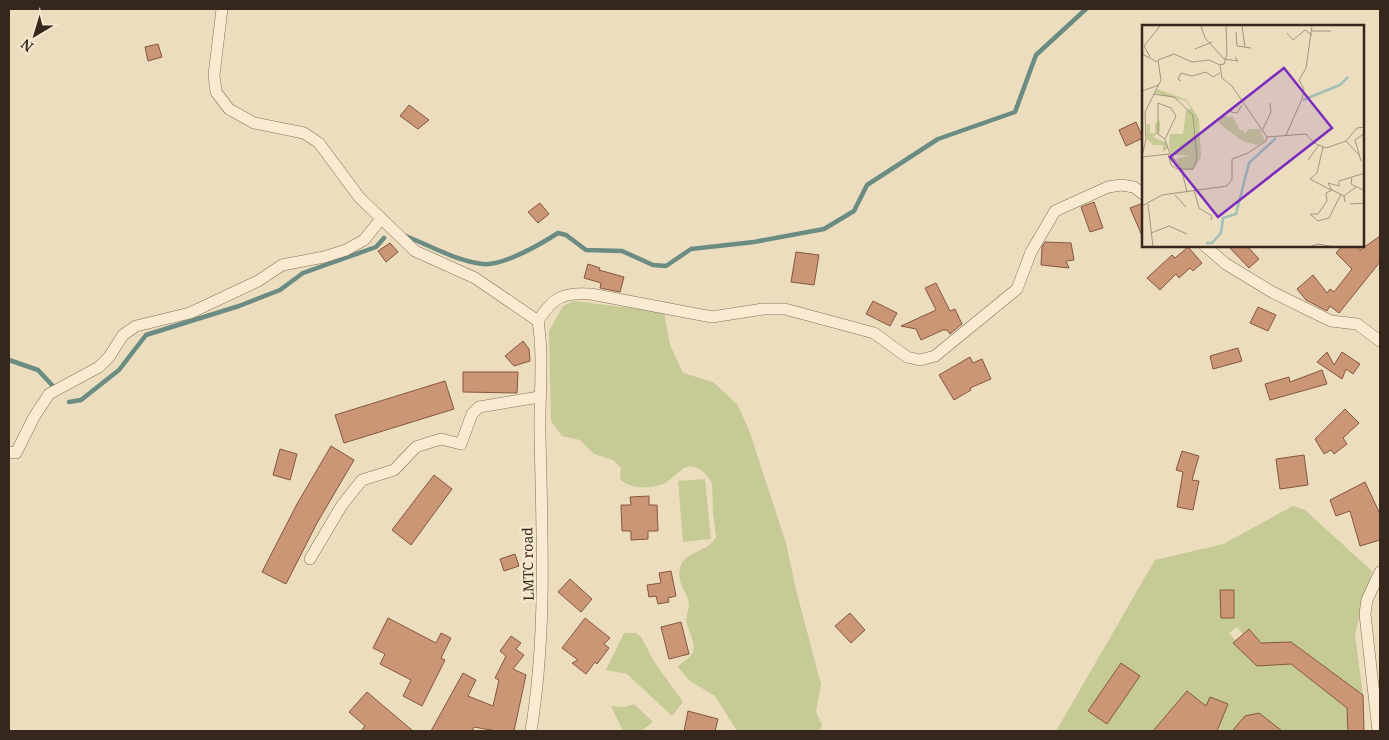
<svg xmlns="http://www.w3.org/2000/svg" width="1389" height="740" font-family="'Noto Serif',serif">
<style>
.green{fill:#c6ca94}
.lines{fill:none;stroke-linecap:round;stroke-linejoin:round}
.stream{stroke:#6a8c82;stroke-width:4.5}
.building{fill:#ca9676;stroke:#84573e}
.street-casing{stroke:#856e58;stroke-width:12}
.street{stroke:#f8ebd2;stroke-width:11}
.labels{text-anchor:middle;stroke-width:5;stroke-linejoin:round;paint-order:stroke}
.street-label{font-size:14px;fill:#35271c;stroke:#f4e8cf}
.inset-river{fill:none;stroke:#a2bfb5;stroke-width:2.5}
.inset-road{fill:none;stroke:#a3947e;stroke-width:1}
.view{fill:#7b2cbf;fill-opacity:0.15;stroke:#7b2cbf;stroke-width:2.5}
.inset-edge{fill:none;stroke:#35271c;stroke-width:2.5}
</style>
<rect width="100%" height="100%" fill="#edddbf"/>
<g class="green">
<path d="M 574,301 L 664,312 L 670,345 L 683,373 L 713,382 L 737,404 L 749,430 L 786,543 L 796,590 L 821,684 L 816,712 L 822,725 L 819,731 L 737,731 L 715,696 L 690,681 L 678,667 C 681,661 689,660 692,654 C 697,646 689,632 687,624 C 685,617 689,611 689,605 C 688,592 676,584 680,568 C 684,550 710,553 716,536 L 713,513 L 712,483 C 708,474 695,462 684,468 C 677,472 672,479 665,483 C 653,489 630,490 620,479 L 621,468 L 613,460 L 594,454 L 580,440 L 562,436 L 551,421 L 549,331 L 563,306 Z"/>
<path d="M 705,479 L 711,539 L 683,542 L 678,481 Z"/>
<path d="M 1293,506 L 1305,510 L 1372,571 L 1355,634 L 1363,695 L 1291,642 L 1261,643 L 1249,629 L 1243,634 L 1237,627 L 1229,633 L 1235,640 L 1233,643 L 1257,665 L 1291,664 L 1347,708 L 1348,731 L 1056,731 L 1155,560 L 1223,544 Z"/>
<path d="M 624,633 L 636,633 L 641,637 L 655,663 L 683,702 L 672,716 L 627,674 L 606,670 Z"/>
<path d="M 634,704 L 653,722 L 641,731 L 623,731 L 611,706 L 624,707 Z"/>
</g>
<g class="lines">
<g class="stream">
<path d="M 406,236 C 430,246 457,261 483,264 C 503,266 541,244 558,233 L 566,235 L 586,250 L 622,251 L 653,265 L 666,266 L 691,249 L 754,242 L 824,229 L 854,211 L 867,185 L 938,139 L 1015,112 L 1036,55 L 1086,9"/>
<path d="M 9,360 L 38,370 L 52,385"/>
<path d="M 69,402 L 81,400 L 119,370 L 146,335 L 239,306 L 280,290 L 303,273 L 376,247 L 384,238"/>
</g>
</g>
<g class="building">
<path d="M 158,44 L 162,57 L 148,61 L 145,47 Z"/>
<path d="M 409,105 L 429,120 L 418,129 L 400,116 Z"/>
<path d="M 1136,122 L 1143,138 L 1126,146 L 1119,130 Z"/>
<path d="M 1094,202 L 1103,228 L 1090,232 L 1081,207 Z"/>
<path d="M 540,203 L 549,214 L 538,223 L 528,212 Z"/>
<path d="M 1143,203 L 1143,238 L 1130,208 Z"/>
<path d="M 1380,236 L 1380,262 L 1339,313 L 1330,306 L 1327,311 L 1306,300 L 1297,289 L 1313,275 L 1327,293 L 1330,289 L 1334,292 L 1352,269 L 1336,253 L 1342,246 L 1356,246 L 1360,250 Z"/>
<path d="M 1045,242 L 1071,243 L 1074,260 L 1066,261 L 1069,268 L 1041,265 L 1042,247 Z"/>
<path d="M 390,243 L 398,252 L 386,262 L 378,251 Z"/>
<path d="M 1228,246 L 1247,246 L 1259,259 L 1249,268 Z"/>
<path d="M 1188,247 L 1202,263 L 1193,271 L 1190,268 L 1179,278 L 1176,274 L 1160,290 L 1147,278 L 1172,255 L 1175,258 Z"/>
<path d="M 796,252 L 819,255 L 814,285 L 791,282 Z"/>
<path d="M 588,264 L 600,268 L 599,270 L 624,277 L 620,292 L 600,288 L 601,283 L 584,278 Z"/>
<path d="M 936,283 L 950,311 L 955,309 L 962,324 L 950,334 L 947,330 L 943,330 L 921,340 L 916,329 L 901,326 L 936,310 L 925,288 Z"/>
<path d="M 873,301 L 897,313 L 890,326 L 866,314 Z"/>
<path d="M 1258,307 L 1276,315 L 1268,331 L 1250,323 Z"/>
<path d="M 523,341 L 529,349 L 530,361 L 514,366 L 505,356 Z"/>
<path d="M 1238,348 L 1242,361 L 1213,369 L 1210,356 Z"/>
<path d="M 1327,352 L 1334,365 L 1342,352 L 1360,364 L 1353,374 L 1346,369 L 1342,379 L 1317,362 Z"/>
<path d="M 970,357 L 973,363 L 982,359 L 991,379 L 970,388 L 971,390 L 954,400 L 939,375 Z"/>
<path d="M 1322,370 L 1327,384 L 1270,400 L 1265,384 L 1289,377 L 1290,382 Z"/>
<path d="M 463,372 L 518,372 L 517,393 L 463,392 Z"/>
<path d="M 445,381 L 454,409 L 344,443 L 335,415 Z"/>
<path d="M 1345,409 L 1359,423 L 1343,438 L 1347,444 L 1334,454 L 1331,450 L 1324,454 L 1315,439 Z"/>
<path d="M 331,446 L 354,460 L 317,523 L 286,584 L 262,572 L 297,504 Z"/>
<path d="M 280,449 L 297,454 L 290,480 L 273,475 Z"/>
<path d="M 1182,451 L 1199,456 L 1192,480 L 1199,481 L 1193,510 L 1177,507 L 1183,472 L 1176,470 Z"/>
<path d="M 1304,455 L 1308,485 L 1280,489 L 1276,459 Z"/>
<path d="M 434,475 L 452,489 L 411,545 L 392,530 Z"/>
<path d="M 1365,482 L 1380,514 L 1380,540 L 1360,546 L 1350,511 L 1336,516 L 1330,500 Z"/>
<path d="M 649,496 L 649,505 L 657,505 L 658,531 L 648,531 L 648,539 L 631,540 L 631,531 L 622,531 L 621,505 L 631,505 L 630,497 Z"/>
<path d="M 515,554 L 519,566 L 504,571 L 500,559 Z"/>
<path d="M 671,571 L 676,596 L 668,598 L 669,602 L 658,604 L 656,596 L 649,597 L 647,585 L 661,583 L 659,573 Z"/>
<path d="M 570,579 L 592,599 L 581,612 L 558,592 Z"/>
<path d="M 1220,590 L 1234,590 L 1234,618 L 1221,618 Z"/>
<path d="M 850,613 L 865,630 L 851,643 L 835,626 Z"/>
<path d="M 388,618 L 436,643 L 441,633 L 451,638 L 441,658 L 445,660 L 422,706 L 403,696 L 411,680 L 380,664 L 385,654 L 373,648 Z"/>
<path d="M 585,618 L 610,638 L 604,644 L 609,648 L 597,664 L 595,662 L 586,674 L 572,663 L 578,660 L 562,648 Z"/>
<path d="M 681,622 L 689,654 L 669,659 L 661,627 Z"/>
<path d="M 1249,629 L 1261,643 L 1291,642 L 1363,695 L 1364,731 L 1348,731 L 1347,708 L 1291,664 L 1257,666 L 1233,643 Z"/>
<path d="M 511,636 L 521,643 L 516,649 L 524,655 L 513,669 L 526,675 L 514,731 L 496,731 L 474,727 L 472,731 L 431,731 L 463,673 L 476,680 L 468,696 L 493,706 L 499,680 L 495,678 L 506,656 L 500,651 Z"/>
<path d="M 1121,663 L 1140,676 L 1107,724 L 1088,711 Z"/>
<path d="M 1187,691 L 1206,706 L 1210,697 L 1228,704 L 1217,731 L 1153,731 Z"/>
<path d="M 367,692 L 413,731 L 361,731 L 365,726 L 349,712 Z"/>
<path d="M 688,711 L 718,719 L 715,731 L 684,731 Z"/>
<path d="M 1259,713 L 1282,731 L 1232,731 L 1245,716 Z"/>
</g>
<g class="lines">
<defs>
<g id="street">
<path d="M 222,9 L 214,75 L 216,92 L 229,109 L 254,123 L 304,133 L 319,143 L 359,197 L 415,251 L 475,278 L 538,321"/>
<path d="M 1205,246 L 1226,264 L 1272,292 L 1331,321 L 1357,324 L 1380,341"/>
<path d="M 538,321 C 553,297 563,292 591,294 L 712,317 L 763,309 L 785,309 L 874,333 L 907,357 L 920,360 L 935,356 L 1017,289 L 1031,252 L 1055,211 L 1108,187 L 1121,185 L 1134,187 L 1143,194"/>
<path d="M 9,452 L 16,453 L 34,417 L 49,394 L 99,367 L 109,357 L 123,335 L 136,326 L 190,313 L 258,281 L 282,265 L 324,257 L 346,250 L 364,240 L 381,219"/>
<path d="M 310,559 L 342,505 L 362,480 L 394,470 L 416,447 L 428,443 L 441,439 L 461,444 L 472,414 L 479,407 L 539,397"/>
<path d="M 531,731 C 547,633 542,534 540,435 C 539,397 544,358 538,321"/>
<path d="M 1378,731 L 1365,614 L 1367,600 L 1380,572"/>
</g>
</defs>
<use href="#street" class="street-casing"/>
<use href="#street" class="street"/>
</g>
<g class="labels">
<g class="street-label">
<text transform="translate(528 564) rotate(-91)" y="5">LMTC road</text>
</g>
</g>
<g transform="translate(1142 25)">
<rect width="222" height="222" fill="#edddbf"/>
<path d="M 15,64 L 45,75 L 57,94 L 59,132 L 51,145 L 41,145 L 34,134 L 48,130 L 29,130 L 27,118 L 28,109 L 41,109 L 44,86 L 49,83 L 44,76 L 13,68 ZM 79,91 L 91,92 L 97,104 L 103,107 L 102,110 L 107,104 L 118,104 L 123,116 L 115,120 L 101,116 L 79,100 L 75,94 ZM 18,95 L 18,107 L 11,112 L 25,118 L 26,123 L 21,127 L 21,120 L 11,120 L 5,114 L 5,99 L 8,99 L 8,108 L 13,108 L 13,99 Z" fill="#c6ca94"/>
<path class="inset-river" d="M 161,75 L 198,60 L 206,52M 64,218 L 70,218 L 79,208 L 81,193 L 94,189 L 107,138 L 134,113"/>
<path class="inset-road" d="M 59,1 L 63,13 L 82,34 L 96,36 L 93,32M 100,1 L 103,22M 170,6 L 189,6M 94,7 L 95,21 L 109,23M 145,8 L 151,15 L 163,5 L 170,10M 53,24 L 70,17M 0,29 L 15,37M 8,32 L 2,21 L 18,1M 78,40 L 80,53 L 90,61 L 125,112M 78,40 L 82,39 L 85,29 L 84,1M 39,56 L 36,54 L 39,48 L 50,51 L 64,47 L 71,52 L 78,48M 0,66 L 17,60M 11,69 L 32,72 L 51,90 L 55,134 L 51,144 L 40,144M 16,78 L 29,83 L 34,91 L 23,114 L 16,109 ZM 89,83 L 89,87 L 95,88 L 100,80M 120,106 L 129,87 L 128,78M 144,110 L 160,74 L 162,64 L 157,55 L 164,43 L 170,1M 125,112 L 164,109 L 172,118 L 184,123 L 204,116 L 215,103 L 223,102M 23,115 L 28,129 L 39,142 L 45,167M 204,116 L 217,130M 181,122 L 175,148 L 168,154 L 189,165M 26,129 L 29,140 L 35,144M 0,131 L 4,114 L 3,87 L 19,55 L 16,35 L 32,29 L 50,37 L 67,35 L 78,40M 0,132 L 27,129M 166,135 L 177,120M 219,136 L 213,115 L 223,108M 0,148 L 0,177M 210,152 L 209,159 L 223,166M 52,165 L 57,183 L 70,191 L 69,195M 190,165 L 184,168 L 185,176 L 176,189 L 168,189 L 176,196 L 187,193 L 199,169M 33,170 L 44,182M 202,171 L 214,162M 203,177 L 202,171 L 190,165 L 186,158 L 197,161 L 197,156 L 223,148M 6,179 L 11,222M 208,179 L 223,178M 0,181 L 20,170 L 85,161 L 90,154 L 90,134 L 106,128 L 124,116 L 125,112M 9,208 L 27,201 L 45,209M 167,222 L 176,219 L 193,222"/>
<path class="view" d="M 142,43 L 190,103 L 76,192 L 28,132 Z"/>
<rect width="222" height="222" class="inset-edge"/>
</g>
<rect width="1389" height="740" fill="none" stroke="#35271c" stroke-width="20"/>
<g transform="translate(35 35) rotate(218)" stroke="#f4e8cf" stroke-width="4" paint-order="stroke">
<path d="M0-4L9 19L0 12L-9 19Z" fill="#35271c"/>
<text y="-8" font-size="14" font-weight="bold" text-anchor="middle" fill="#35271c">N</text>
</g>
</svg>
